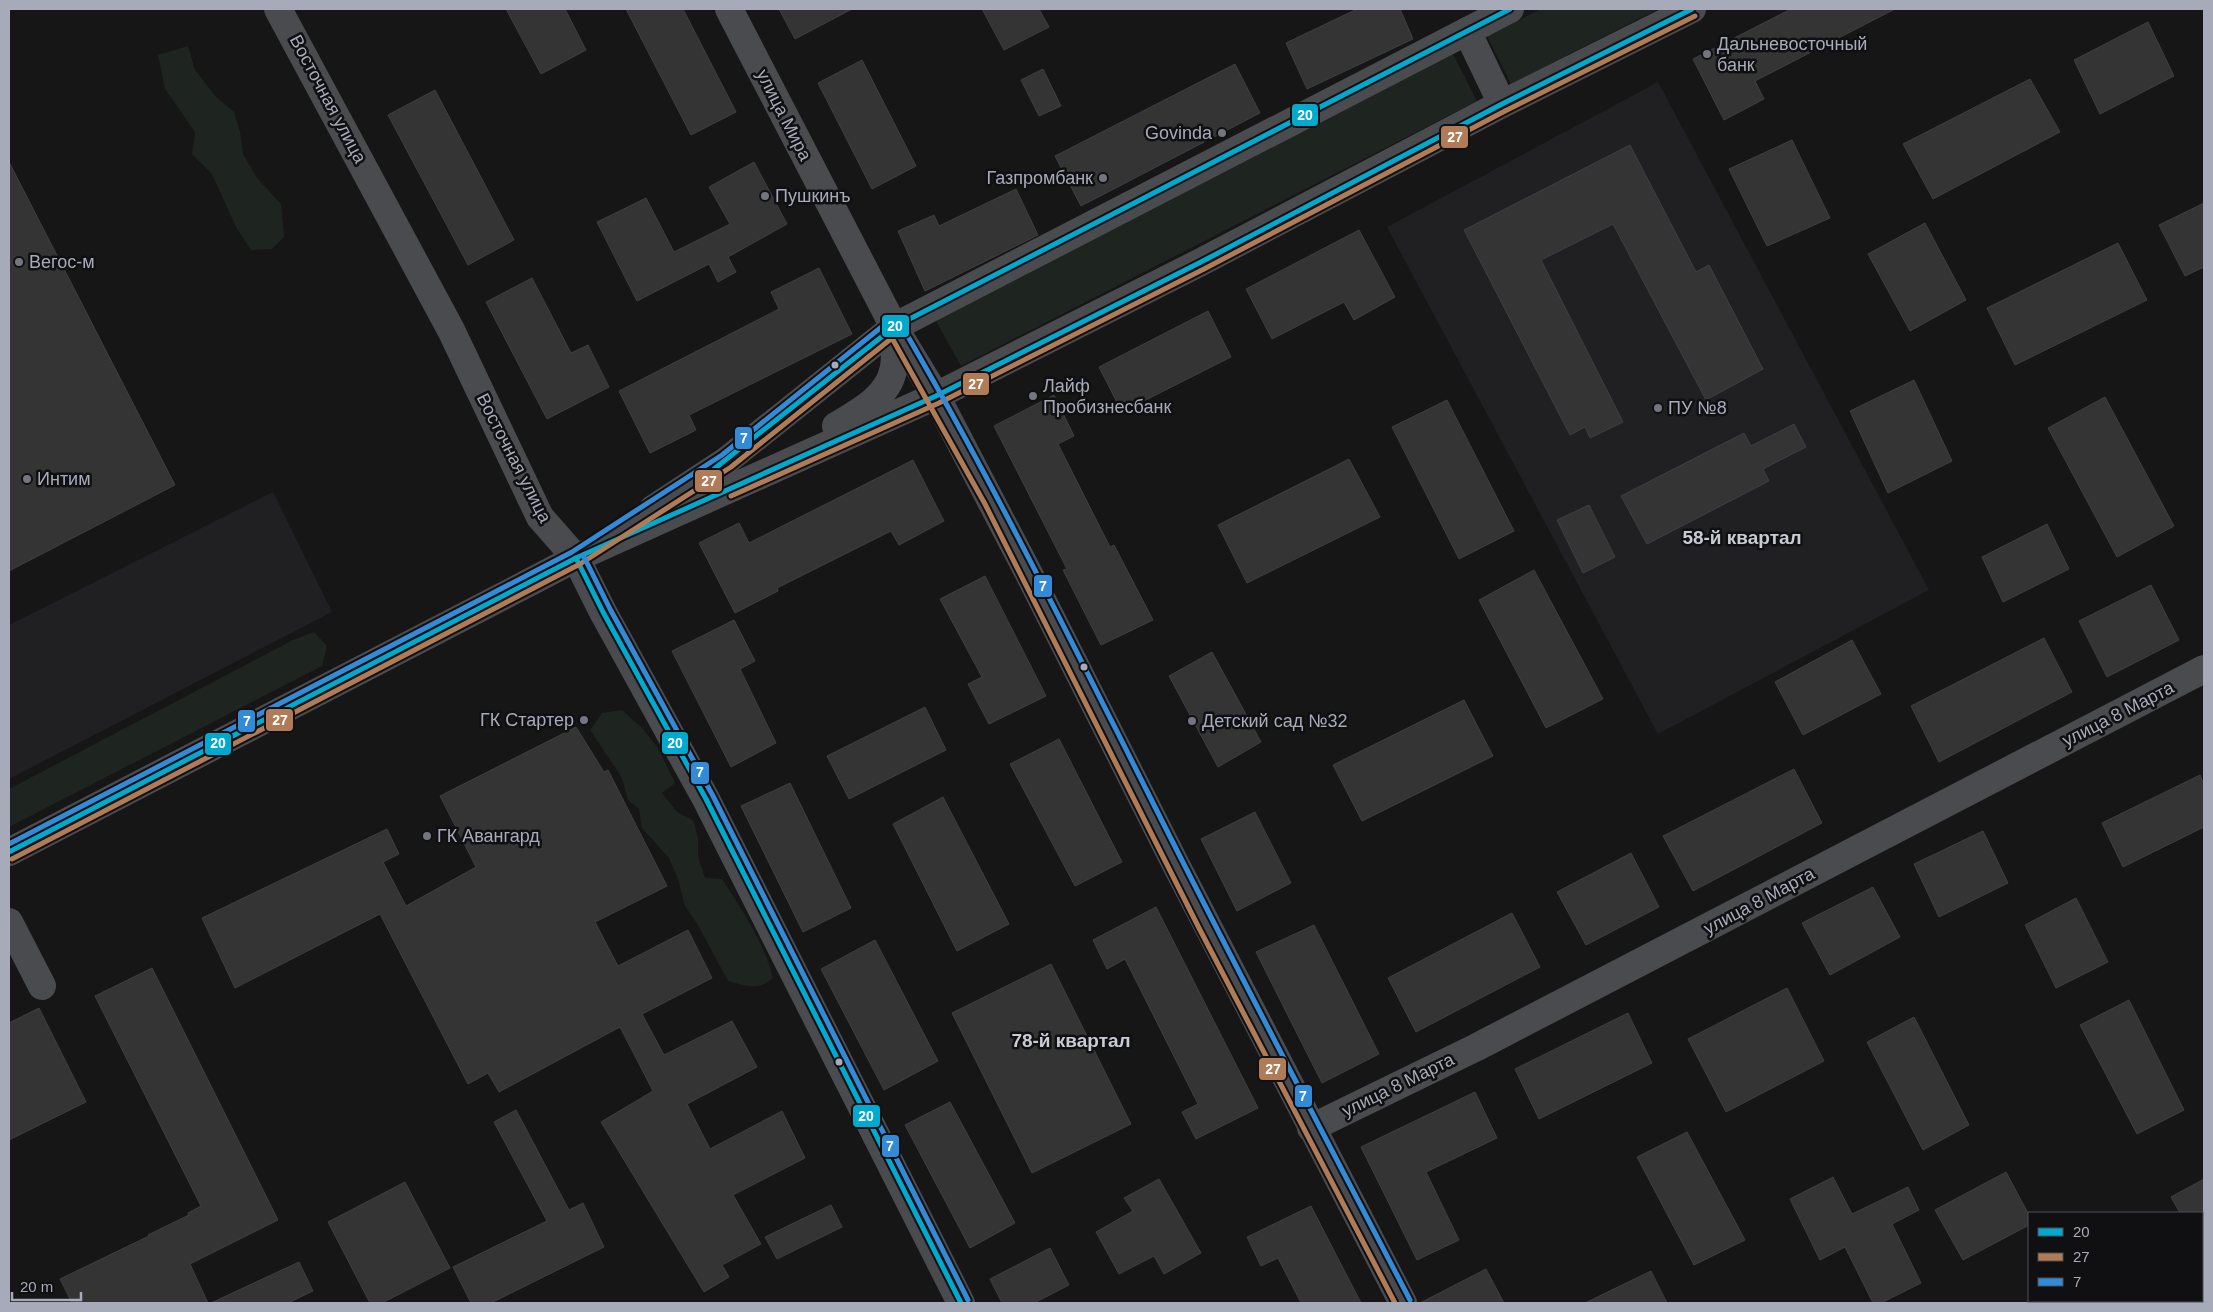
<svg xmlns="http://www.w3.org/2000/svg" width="2213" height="1312" font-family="Arial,sans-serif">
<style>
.built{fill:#202022}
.green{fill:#1e2520}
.building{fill:#343435;stroke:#3e3f42}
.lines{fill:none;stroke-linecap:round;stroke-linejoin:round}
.street{stroke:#4a4b4f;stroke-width:28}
.bus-1-casing{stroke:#101012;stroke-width:9}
.bus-2-casing{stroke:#101012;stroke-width:9}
.bus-3-casing{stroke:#101012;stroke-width:9}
.bus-1{stroke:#00a9ce;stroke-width:5}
.bus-2{stroke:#b07c57;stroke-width:5}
.bus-3{stroke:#338bd7;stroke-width:5}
.poi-dot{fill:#74767f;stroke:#101012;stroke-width:2}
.bus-dot{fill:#a7aab8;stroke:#101012;stroke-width:2}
.labels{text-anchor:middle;stroke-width:5;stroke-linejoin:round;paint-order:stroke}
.poi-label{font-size:18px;fill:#a7aab8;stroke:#101012;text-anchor:start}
.street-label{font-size:18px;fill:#a7aab8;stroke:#101012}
.neighbourhood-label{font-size:19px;font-weight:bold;fill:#c8cad4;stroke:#101012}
.line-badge{stroke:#101012;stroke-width:2}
.badge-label{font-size:14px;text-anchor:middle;font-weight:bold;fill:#fff}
</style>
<rect width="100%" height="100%" fill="#161616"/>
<g class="built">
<path d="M 1658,82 L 1929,590 L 1658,734 L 1387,227 Z"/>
<path d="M 273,492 L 332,612 L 9,779 L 9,625 Z"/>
</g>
<g class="green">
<path d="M 1541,9 L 1658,9 L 1511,84 L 1487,36 Z"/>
<path d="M 188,46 L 195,70 L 216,97 L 234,112 L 240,132 L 243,154 L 257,178 L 281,204 L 284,237 L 272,249 L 251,250 L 237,229 L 212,174 L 192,154 L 195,132 L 165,89 L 158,55 Z"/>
<path d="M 1453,54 L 1477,101 L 961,366 L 936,321 Z"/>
<path d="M 314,632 L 327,646 L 322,666 L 9,827 L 9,789 L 293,640 Z"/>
<path d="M 622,710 L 642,728 L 658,748 L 675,783 L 662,793 L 677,812 L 693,820 L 698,838 L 698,857 L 705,878 L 722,879 C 742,910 764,942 773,978 C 759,991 745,986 728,981 L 698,925 L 685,906 L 678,879 L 669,858 L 642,828 L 639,809 L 628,800 L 622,778 L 590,730 L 602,713 Z"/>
</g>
<g class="building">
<path d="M 506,9 L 565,9 L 586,50 L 541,74 Z"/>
<path d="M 626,9 L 683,9 L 736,112 L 691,135 Z"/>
<path d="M 779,9 L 852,9 L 795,39 Z"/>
<path d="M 982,9 L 1039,9 L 1049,27 L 1004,50 Z"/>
<path d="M 1357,9 L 1400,9 L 1413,39 L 1307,89 L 1286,43 Z"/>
<path d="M 1791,9 L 1895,9 L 1755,81 L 1764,99 L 1724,120 L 1693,59 Z"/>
<path d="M 2148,22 L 2174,76 L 2100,114 L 2074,60 Z"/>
<path d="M 862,60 L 916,166 L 872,189 L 818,83 Z"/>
<path d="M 1235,64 L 1260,113 L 1081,206 L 1055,156 Z"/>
<path d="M 1043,69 L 1061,106 L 1039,116 L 1021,80 Z"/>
<path d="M 2030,79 L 2060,132 L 1933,199 L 1903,144 Z"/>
<path d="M 435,90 L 514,240 L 468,265 L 388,115 Z"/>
<path d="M 1792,140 L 1830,218 L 1767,246 L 1729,169 Z"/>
<path d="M 1630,145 L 1696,272 L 1709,265 L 1763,369 L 1706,400 L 1613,224 L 1541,260 L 1623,422 L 1590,438 L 1585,427 L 1570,435 L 1464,230 Z"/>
<path d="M 9,162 L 175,485 L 9,571 Z"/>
<path d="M 754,162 L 787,224 L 728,257 L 736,272 L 718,282 L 709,264 L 637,301 L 597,222 L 646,198 L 674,252 L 730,224 L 709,187 Z"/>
<path d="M 1016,189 L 1038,235 L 925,291 L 898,231 L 934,215 L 939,226 Z"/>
<path d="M 2204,203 L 2204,267 L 2185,276 L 2159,225 Z"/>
<path d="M 1925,223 L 1966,300 L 1910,331 L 1868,254 Z"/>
<path d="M 1359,230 L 1395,297 L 1354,320 L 1344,302 L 1272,339 L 1246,289 Z"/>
<path d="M 2118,243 L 2147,300 L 2015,365 L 1987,308 Z"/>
<path d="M 819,268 L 852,334 L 689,415 L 696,430 L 650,453 L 619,391 L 779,309 L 771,292 Z"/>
<path d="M 532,278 L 571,353 L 588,345 L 609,387 L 547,419 L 486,302 Z"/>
<path d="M 1208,311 L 1231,357 L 1122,412 L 1099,367 Z"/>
<path d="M 1914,380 L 1952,461 L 1888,493 L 1850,411 Z"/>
<path d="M 1054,395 L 1074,436 L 1058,444 L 1110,547 L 1114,545 L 1153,620 L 1101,645 L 1063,570 L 1067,569 L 994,426 Z"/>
<path d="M 2105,397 L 2174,526 L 2117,557 L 2048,428 Z"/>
<path d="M 1447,400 L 1514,531 L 1459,559 L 1392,427 Z"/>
<path d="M 1794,424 L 1806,447 L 1763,469 L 1769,481 L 1647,544 L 1621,496 L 1744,433 L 1751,446 Z"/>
<path d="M 1349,459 L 1380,517 L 1247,583 L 1218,525 Z"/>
<path d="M 913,460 L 944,521 L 899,545 L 891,531 L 777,588 L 778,591 L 735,613 L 699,543 L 739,523 L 749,543 Z"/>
<path d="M 1589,505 L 1615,557 L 1583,573 L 1557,520 Z"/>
<path d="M 2047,524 L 2069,569 L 2003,602 L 1982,557 Z"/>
<path d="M 1534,570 L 1603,699 L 1546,728 L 1479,600 Z"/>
<path d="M 985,576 L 1046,696 L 989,724 L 968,684 L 982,677 L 940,599 Z"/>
<path d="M 2151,585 L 2179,640 L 2107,677 L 2079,621 Z"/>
<path d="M 734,620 L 755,661 L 740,669 L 776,743 L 731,767 L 672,651 Z"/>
<path d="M 2044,638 L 2072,692 L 1939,762 L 1911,706 Z"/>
<path d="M 1852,640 L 1881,694 L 1803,735 L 1775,682 Z"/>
<path d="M 1212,652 L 1261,742 L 1218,767 L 1169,676 Z"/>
<path d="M 1464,700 L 1493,756 L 1362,821 L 1333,765 Z"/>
<path d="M 925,707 L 946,750 L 849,799 L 827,756 Z"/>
<path d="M 576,727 L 604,772 L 608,770 L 667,886 L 595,922 L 618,966 L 688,930 L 712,978 L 642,1014 L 664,1055 L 732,1021 L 757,1067 L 687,1104 L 710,1149 L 782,1111 L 805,1158 L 733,1195 L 761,1244 L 722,1265 L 729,1277 L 704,1292 L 601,1122 L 653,1091 L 620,1027 L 499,1092 L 488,1073 L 468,1084 L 380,914 L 235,988 L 202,918 L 387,829 L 399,854 L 383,862 L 406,906 L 476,867 L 440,796 Z"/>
<path d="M 1059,739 L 1122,862 L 1075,886 L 1010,764 Z"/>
<path d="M 1794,769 L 1822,823 L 1693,891 L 1663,836 Z"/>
<path d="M 2200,775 L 2204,785 L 2204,827 L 2123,867 L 2102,823 Z"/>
<path d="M 790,783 L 851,908 L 803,932 L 741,806 Z"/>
<path d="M 943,797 L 1009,924 L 957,951 L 893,824 Z"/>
<path d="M 1255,812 L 1291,883 L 1237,911 L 1201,839 Z"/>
<path d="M 1983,831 L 2008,883 L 1939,917 L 1914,864 Z"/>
<path d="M 1631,853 L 1659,907 L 1586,945 L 1557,892 Z"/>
<path d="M 1873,887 L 1900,937 L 1830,975 L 1802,923 Z"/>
<path d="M 2076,898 L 2108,962 L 2056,988 L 2025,925 Z"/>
<path d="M 1156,907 L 1258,1108 L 1196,1139 L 1182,1112 L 1198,1104 L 1125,959 L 1107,969 L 1093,940 Z"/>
<path d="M 1512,913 L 1540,967 L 1416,1032 L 1388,978 Z"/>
<path d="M 1314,925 L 1379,1054 L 1322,1083 L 1256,952 Z"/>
<path d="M 875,940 L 938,1061 L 884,1090 L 821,969 Z"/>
<path d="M 1051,964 L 1131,1124 L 1032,1173 L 952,1013 Z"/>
<path d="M 152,968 L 278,1220 L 190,1264 L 208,1303 L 72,1303 L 60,1279 L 149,1236 L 148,1235 L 189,1215 L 188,1213 L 201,1206 L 95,996 Z"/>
<path d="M 1787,988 L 1824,1061 L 1726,1112 L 1688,1039 Z"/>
<path d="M 2129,1000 L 2184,1110 L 2137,1134 L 2080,1025 Z"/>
<path d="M 39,1008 L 86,1102 L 9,1140 L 9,1023 Z"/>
<path d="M 1628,1013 L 1652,1063 L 1539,1119 L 1515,1069 Z"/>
<path d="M 1914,1017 L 1969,1125 L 1923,1150 L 1867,1042 Z"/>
<path d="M 1475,1092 L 1497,1138 L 1426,1172 L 1459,1240 L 1417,1260 L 1361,1147 Z"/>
<path d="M 950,1102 L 1015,1223 L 970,1248 L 905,1125 Z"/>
<path d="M 516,1110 L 569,1210 L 583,1203 L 604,1247 L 491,1303 L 471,1303 L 453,1267 L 547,1221 L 494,1122 Z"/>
<path d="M 1687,1132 L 1745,1240 L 1694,1265 L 1637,1157 Z"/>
<path d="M 2006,1172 L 2029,1215 L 2029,1225 L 1963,1260 L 1935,1210 Z"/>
<path d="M 1833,1177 L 1852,1214 L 1908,1187 L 1919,1210 L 1892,1224 L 1921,1283 L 1881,1303 L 1873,1303 L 1845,1247 L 1820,1260 L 1790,1199 Z"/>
<path d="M 1159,1179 L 1201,1253 L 1164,1274 L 1154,1256 L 1119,1274 L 1096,1232 L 1133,1211 L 1124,1198 Z"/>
<path d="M 2204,1179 L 2204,1213 L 2180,1213 L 2171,1197 Z"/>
<path d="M 405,1182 L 450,1268 L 382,1303 L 370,1303 L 328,1222 Z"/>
<path d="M 831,1205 L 842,1227 L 777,1259 L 765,1237 Z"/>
<path d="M 1311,1206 L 1361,1303 L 1301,1303 L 1278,1258 L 1261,1266 L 1247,1237 Z"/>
<path d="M 1050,1248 L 1069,1285 L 1034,1303 L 1002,1303 L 990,1279 Z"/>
<path d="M 299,1262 L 313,1291 L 288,1303 L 211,1303 Z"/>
<path d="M 1486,1269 L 1504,1303 L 1420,1303 Z"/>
<path d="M 1651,1271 L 1667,1303 L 1585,1303 Z"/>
</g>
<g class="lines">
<g class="street">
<path d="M 278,9 L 451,330 L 540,517 L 576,558 L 603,612 L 706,799 L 961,1303"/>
<path d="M 729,9 L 894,327 L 936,396 L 1028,572 L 1174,861 L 1403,1303"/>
<path d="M 1467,31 L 1502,104"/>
<path d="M 836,426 C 857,413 887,398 893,371 C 897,358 894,342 894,329"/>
<path d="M 653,509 L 726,461 L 894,327 L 1510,9"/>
<path d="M 9,852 L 532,581 L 576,558 L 936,396 L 1201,262 L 1502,104 L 1692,9"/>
<path d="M 9,922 L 42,986"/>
<path d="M 1311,1128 L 1477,1047 L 2204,669"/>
</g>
<defs>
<g id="bus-1">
<path d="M 714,469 L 894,327 L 1510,9"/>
<path d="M 576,558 L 603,612 L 706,799 L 961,1303"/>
<path d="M 9,852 L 576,558 L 936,396 L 1201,262 L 1502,104 L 1692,9"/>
</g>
<g id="bus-2">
<path d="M 731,496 L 939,403 L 1204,269 L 1505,111 L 1695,16"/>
<path d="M 12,859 L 580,564 L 731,467 L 892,338 L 985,504 L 1199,928 L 1395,1303"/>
</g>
<g id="bus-3">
<path d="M 583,555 L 610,609 L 713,796 L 968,1300"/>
<path d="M 9,844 L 572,552 L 722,455 L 889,321 L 896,320 L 900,323 C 990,476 1068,635 1148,793 C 1233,963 1322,1131 1410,1300"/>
</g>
</defs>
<use href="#bus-1" class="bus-1-casing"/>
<use href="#bus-2" class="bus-2-casing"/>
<use href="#bus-3" class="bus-3-casing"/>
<use href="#bus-1" class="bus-1"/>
<use href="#bus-2" class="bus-2"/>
<use href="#bus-3" class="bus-3"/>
</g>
<g class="poi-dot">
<circle cx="1707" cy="54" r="5"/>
<circle cx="1222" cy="133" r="5"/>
<circle cx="1103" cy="178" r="5"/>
<circle cx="765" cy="196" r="5"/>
<circle cx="19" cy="262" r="5"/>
<circle cx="1033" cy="396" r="5"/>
<circle cx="1658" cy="408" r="5"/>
<circle cx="27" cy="479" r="5"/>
<circle cx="584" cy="720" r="5"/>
<circle cx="1192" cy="721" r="5"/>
<circle cx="427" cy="836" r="5"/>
</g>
<g class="bus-dot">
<circle cx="835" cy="365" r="4.5"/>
<circle cx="1084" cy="667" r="4.5"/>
<circle cx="839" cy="1062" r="4.5"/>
</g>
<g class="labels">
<g class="poi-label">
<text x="1717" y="50">Дальневосточный<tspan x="1717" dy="21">банк</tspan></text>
<text x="1212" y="139" text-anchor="end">Govinda</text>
<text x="1093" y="184" text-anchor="end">Газпромбанк</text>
<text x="775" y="202">Пушкинъ</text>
<text x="29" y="268">Вегос-м</text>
<text x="1043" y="392">Лайф<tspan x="1043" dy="21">Пробизнесбанк</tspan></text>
<text x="1668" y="414">ПУ №8</text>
<text x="37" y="485">Интим</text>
<text x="574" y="726" text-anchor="end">ГК Стартер</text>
<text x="1202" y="727">Детский сад №32</text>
<text x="437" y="842">ГК Авангард</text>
</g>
<g class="street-label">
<text transform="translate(328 99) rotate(62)" y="6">Восточная улица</text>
<text transform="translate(784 115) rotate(63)" y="6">улица Мира</text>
<text transform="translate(514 458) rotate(63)" y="6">Восточная улица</text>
<text transform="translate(2118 714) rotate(-27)" y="6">улица 8 Марта</text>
<text transform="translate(1759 901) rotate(-28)" y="6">улица 8 Марта</text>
<text transform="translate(1398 1085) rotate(-26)" y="6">улица 8 Марта</text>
</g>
<g class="neighbourhood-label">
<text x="1742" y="544">58-й квартал</text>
<text x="1071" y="1047">78-й квартал</text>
</g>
</g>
<g class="line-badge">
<rect x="1291" y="103" width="28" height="24" rx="5" fill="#00a9ce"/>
<rect x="1440" y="125" width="29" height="24" rx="5" fill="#b07c57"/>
<rect x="881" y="314" width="29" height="24" rx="5" fill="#00a9ce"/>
<rect x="962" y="372" width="28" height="24" rx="5" fill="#b07c57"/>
<rect x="734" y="426" width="19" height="24" rx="5" fill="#338bd7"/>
<rect x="694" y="469" width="29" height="24" rx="5" fill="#b07c57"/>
<rect x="1033" y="574" width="20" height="24" rx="5" fill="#338bd7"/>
<rect x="265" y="708" width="29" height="24" rx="5" fill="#b07c57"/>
<rect x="237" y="709" width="19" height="24" rx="5" fill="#338bd7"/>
<rect x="661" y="731" width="28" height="24" rx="5" fill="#00a9ce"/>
<rect x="204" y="732" width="28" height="24" rx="5" fill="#00a9ce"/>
<rect x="690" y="761" width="20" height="24" rx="5" fill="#338bd7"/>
<rect x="1258" y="1057" width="29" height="24" rx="5" fill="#b07c57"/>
<rect x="1294" y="1084" width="19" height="24" rx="5" fill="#338bd7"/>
<rect x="852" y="1104" width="29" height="24" rx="5" fill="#00a9ce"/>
<rect x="881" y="1134" width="19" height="24" rx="5" fill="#338bd7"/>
</g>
<g class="badge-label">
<text x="1305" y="120">20</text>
<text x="1455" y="142">27</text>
<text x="895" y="331">20</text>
<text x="976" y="389">27</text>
<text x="744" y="443">7</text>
<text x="709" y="486">27</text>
<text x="1043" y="591">7</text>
<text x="280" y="725">27</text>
<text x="247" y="726">7</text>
<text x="675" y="748">20</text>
<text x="218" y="748">20</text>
<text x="700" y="777">7</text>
<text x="1273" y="1074">27</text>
<text x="1303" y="1101">7</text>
<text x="866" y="1121">20</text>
<text x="890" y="1151">7</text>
</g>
<rect width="2213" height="1312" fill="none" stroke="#a7aab8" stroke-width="20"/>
<rect x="2028" y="1212" width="175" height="90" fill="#101012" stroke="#4c4e54"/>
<rect x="2038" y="1228" width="25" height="8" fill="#00a9ce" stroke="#4c4e54"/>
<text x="2073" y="1237" font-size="15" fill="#a7aab8">20</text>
<rect x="2038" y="1253" width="25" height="8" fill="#b07c57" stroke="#4c4e54"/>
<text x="2073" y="1262" font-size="15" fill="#a7aab8">27</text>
<rect x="2038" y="1278" width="25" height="8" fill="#338bd7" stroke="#4c4e54"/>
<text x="2073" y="1287" font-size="15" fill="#a7aab8">7</text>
<path d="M12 1292v8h69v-8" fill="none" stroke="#a7aab8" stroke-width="2.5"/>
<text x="20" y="1292" font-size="15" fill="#a7aab8" stroke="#101012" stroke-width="4" paint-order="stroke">20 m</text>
</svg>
